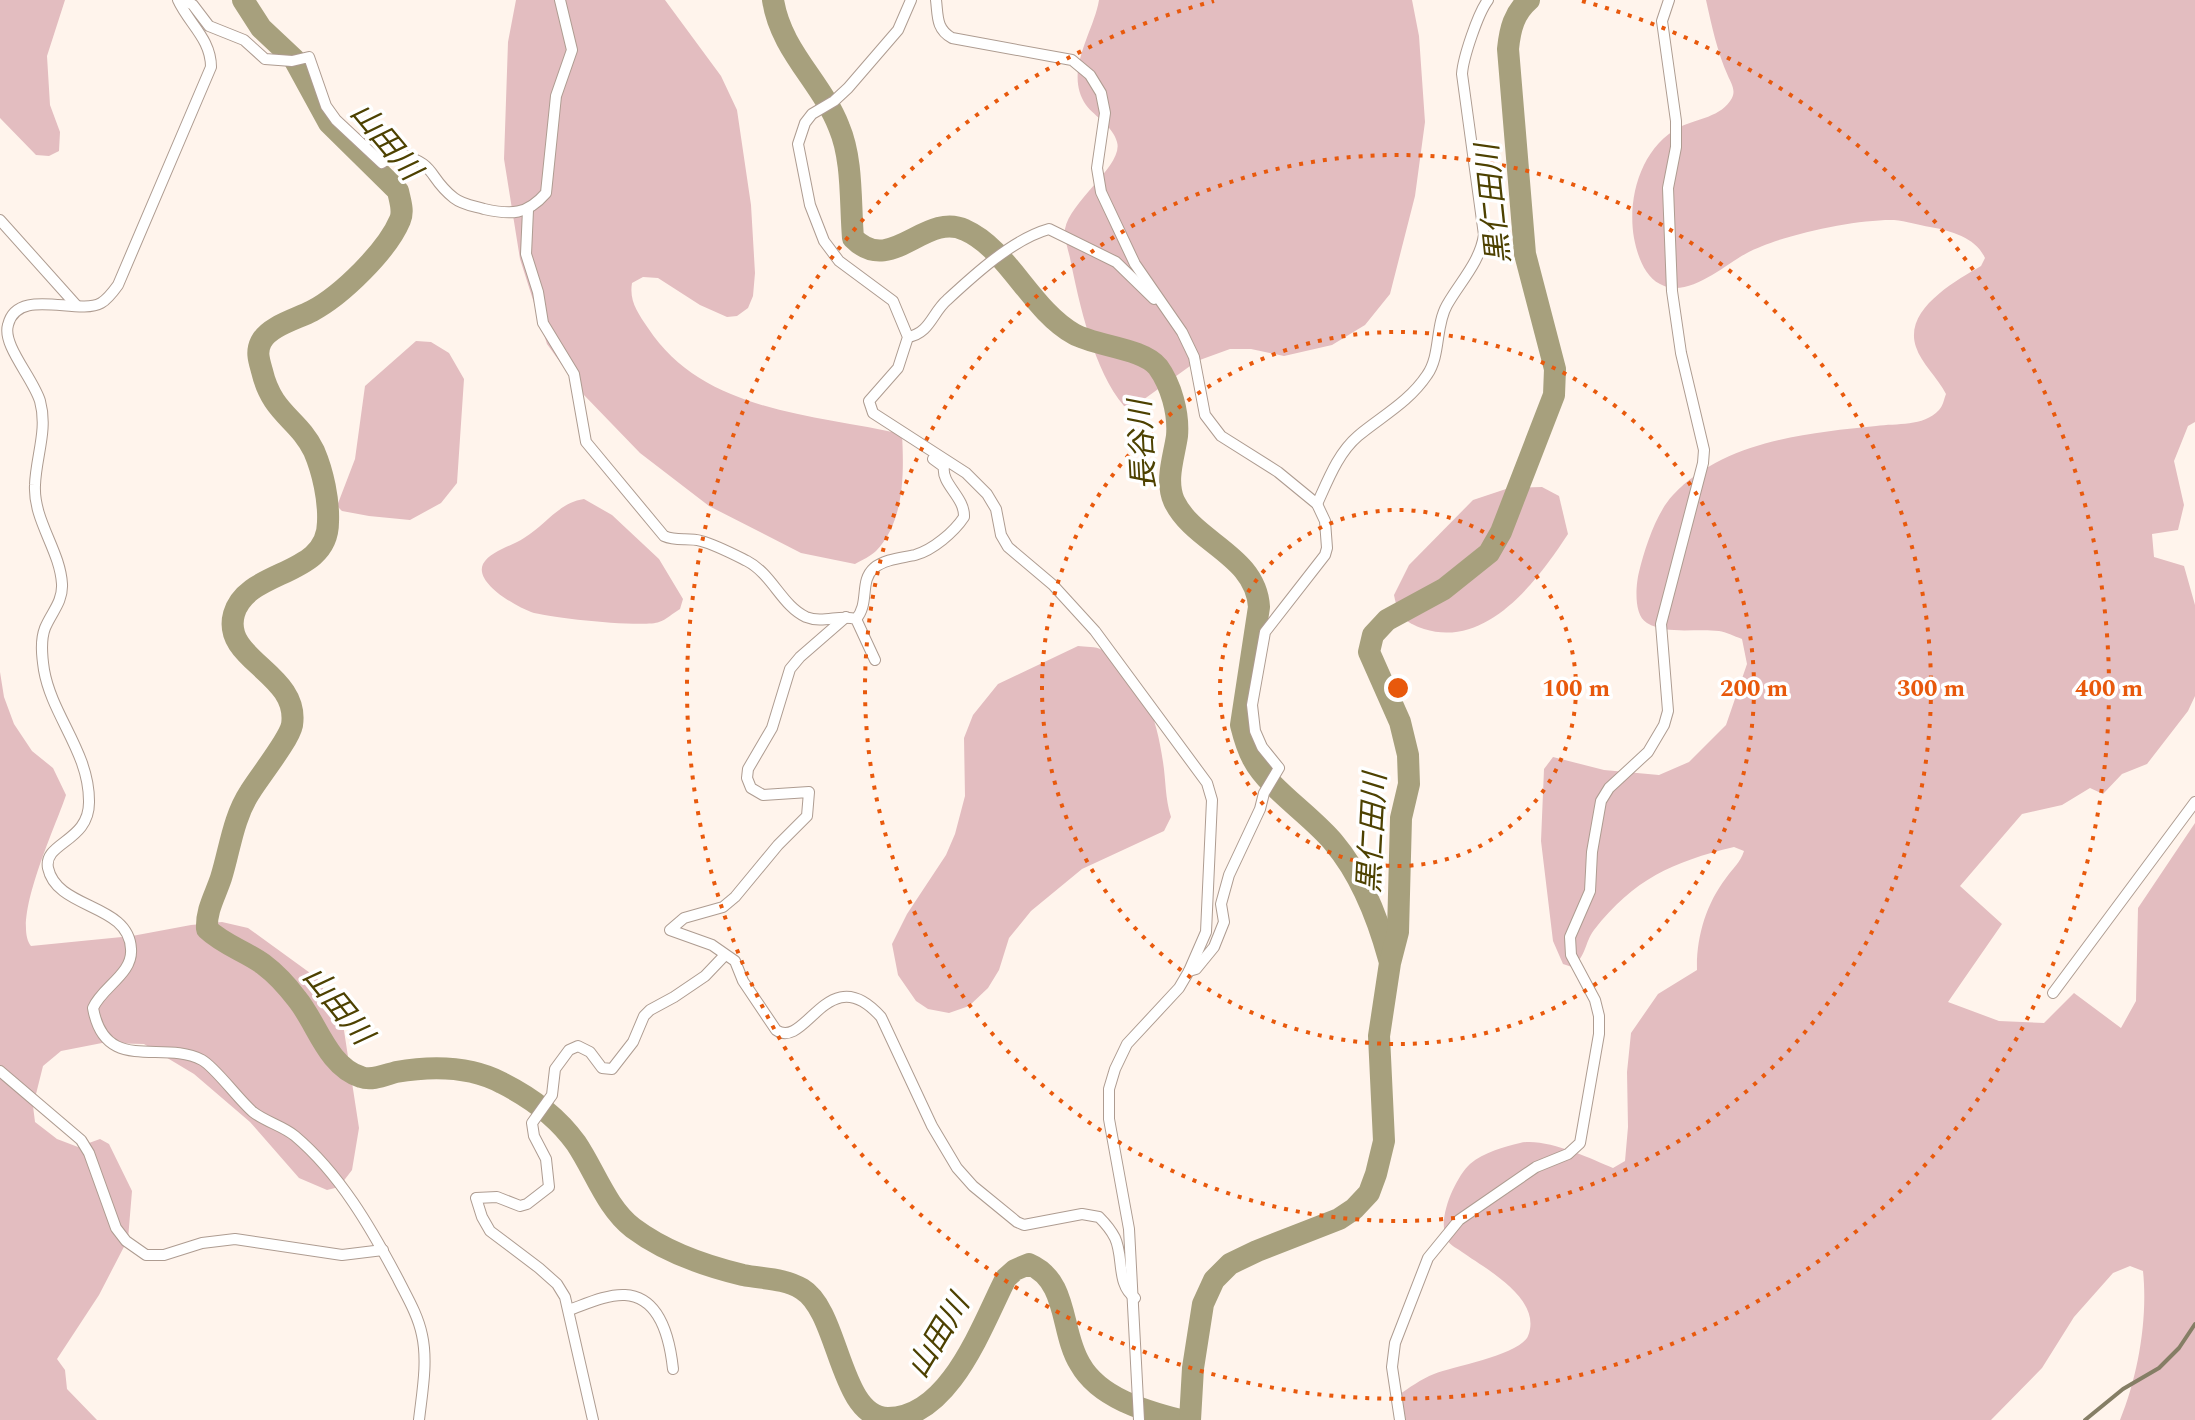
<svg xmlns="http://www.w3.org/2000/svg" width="2195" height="1420" font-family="Spectral,'Noto Sans JP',serif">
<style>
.green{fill:#e3bdc0}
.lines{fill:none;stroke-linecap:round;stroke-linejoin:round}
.stream{stroke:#857e65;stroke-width:4}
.river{stroke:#a7a07d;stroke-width:22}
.street-casing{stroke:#ae9c91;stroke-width:12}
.street{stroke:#fff;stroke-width:10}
.ring{fill:none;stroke:#e8590c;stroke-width:4;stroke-dasharray:4 8}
.labels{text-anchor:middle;stroke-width:7;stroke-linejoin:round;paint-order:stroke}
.water-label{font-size:30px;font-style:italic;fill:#4d4100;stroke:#fff}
.centre{fill:#e8590c;stroke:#fff;stroke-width:4}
.ring-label{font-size:24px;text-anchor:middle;font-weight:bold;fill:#e8590c;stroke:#fff;stroke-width:7;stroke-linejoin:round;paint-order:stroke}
</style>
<rect width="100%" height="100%" fill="#fff4ec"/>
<g class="green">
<path d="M 0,0 L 65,0 L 47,56 L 50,105 L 60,132 L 59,151 L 49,156 L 36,155 L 0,118 Z"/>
<path d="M 516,0 L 665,0 L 721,76 L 737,110 L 751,205 L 755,273 L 753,296 L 748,308 L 737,316 L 727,317 L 700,305 L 658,278 L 643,277 L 632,283 C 629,301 638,313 648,328 C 703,412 812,414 902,434 C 904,472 905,521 876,551 C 871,556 862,560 855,564 L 801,553 L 709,506 L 640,453 L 583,394 L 547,344 L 520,259 L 504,159 L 508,42 Z"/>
<path d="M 1099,0 L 1412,0 L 1419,36 L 1425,122 L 1415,196 L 1390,294 L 1365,325 L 1332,345 L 1284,356 L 1251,349 L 1230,349 L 1197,361 L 1136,405 L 1124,406 C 1094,371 1079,303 1070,258 C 1068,249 1064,238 1065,229 C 1070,201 1124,165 1117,142 C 1113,126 1095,117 1086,105 C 1063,72 1094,32 1099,0 Z"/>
<path d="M 1706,0 L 2195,0 L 2195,422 L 2188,426 L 2174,461 L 2184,505 L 2178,530 L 2152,534 L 2154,557 L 2184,566 L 2195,605 L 2195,696 L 2188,711 L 2147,764 L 2122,774 L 2103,794 L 2090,788 L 2062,805 L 2022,814 L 1960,886 L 2002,924 L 1948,1002 L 1999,1021 L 2044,1023 L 2074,993 L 2121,1028 L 2136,1001 L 2138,908 L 2195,823 L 2195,1420 L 2120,1420 C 2138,1376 2148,1319 2143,1271 L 2130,1266 L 2113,1273 L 2074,1317 L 2042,1368 L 1991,1420 L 1401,1420 L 1397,1396 C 1409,1388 1421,1379 1434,1374 C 1454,1366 1520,1355 1528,1336 C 1543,1299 1486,1269 1462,1252 C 1458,1249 1450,1245 1448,1241 C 1435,1222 1455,1178 1470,1164 C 1484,1152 1504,1147 1520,1143 C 1544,1137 1590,1158 1613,1168 L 1625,1161 L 1628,1127 L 1627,1072 L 1631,1033 L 1658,994 L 1697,970 C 1696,938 1706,904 1726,878 C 1733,868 1740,863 1744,851 L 1734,847 C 1672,862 1634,879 1594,930 C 1584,944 1587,955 1572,967 L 1563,964 L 1553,941 L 1541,841 L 1544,769 L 1553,757 L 1604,770 L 1659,775 L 1689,762 L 1726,725 L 1747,664 L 1742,639 C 1734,636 1726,632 1719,631 C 1696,628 1667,635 1647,623 C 1633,615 1636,584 1639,572 C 1645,548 1656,513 1673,495 C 1724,441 1807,433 1876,426 C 1897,423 1923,427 1939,410 C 1943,406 1944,399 1946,394 C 1938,378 1921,363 1916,347 C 1903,310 1955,281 1981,266 L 1985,258 C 1976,238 1952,231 1930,227 C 1919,225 1906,221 1894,220 C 1857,219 1780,235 1747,253 C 1724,265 1687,300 1660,284 C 1644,276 1637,254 1634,238 C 1627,198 1641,147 1680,127 C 1696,119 1722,117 1732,98 C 1736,90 1731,83 1728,76 C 1717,51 1712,27 1706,0 Z"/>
<path d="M 416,341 L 431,342 L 449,353 L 464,379 L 457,483 L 441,503 L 410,520 L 369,516 L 342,511 L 337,506 L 355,459 L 365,386 Z"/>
<path d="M 1542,487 L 1559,496 L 1568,534 C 1538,580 1487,649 1424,629 C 1404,622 1398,616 1394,595 L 1409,565 L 1473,500 L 1509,488 Z"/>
<path d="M 584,499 L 612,515 L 659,559 L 683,599 L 680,609 C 673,613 666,620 659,622 C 645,628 548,618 531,612 C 517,607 474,583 483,564 C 490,551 512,546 524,538 C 546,525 558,503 584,499 Z"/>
<path d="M 1078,646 C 1085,647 1096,646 1102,650 C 1143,671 1157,720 1163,762 C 1166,781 1165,798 1171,817 L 1164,831 L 1082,869 L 1031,911 L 1009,938 L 999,970 L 988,988 L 969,1006 L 949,1013 L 928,1009 L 916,1001 L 898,975 L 892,944 L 907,914 L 946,855 L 955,834 L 965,796 L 964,738 L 973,715 L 998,684 Z"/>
<path d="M 0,672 L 4,697 L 14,724 L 32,751 L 53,768 L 66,795 C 56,826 11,921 31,946 L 132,936 L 191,925 L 222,922 L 248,928 L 317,978 L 343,1024 L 359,1128 L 352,1170 L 339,1187 L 327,1190 L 299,1178 L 250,1122 L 194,1074 L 144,1044 L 102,1043 L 61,1051 L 43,1066 L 33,1106 L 35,1122 L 57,1139 L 78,1147 L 100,1139 L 109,1144 L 132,1191 L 128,1239 L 99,1295 L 57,1359 L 65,1370 L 67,1389 L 97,1420 L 0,1420 Z"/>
</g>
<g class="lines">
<path class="stream" d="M 2085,1420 L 2123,1389 L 2159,1368 L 2179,1348 L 2195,1324"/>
<g class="river">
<path d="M 243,0 L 261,28 L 294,59 L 329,123 L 398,191 C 400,201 404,211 400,220 C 387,251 342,295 312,311 C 297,319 269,326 261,342 C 256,352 259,360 262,371 C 272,414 298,418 314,451 C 323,472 329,500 328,522 C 328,578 247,568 234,614 C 221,660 300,673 292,725 C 289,740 259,777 250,792 C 233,818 230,849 221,878 C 215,896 206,910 207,929 C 224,945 245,951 263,964 C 275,973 288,987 297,999 C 317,1023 327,1066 361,1077 C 372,1081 385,1075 396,1072 C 431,1066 470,1066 502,1083 C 530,1097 558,1118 576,1143 C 595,1171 606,1207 633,1228 C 665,1252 705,1266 743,1275 C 763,1279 784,1278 802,1289 C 840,1312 839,1418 888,1418 C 950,1418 982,1325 1006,1278 L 1015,1270 L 1029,1264 C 1069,1281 1060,1332 1080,1364 C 1099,1398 1145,1411 1180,1420"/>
<path d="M 773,0 C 781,51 821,81 839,127 C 853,160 850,203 853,238 C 891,277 925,211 965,230 C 1008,249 1031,310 1074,334 C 1095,346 1143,348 1158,367 C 1171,385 1179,413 1177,436 C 1174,457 1165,480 1174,501 C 1194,543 1256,555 1259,607 L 1241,725 C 1244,737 1247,748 1253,759 C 1268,788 1312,816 1334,843 C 1361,875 1378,919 1389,959"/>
<path d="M 1190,1420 L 1193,1368 L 1203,1304 L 1214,1280 L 1230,1264 L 1257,1251 L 1339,1219 L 1354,1209 L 1369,1193 L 1376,1174 L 1384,1141 L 1379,1036 L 1390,963 L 1398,932 L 1401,818 L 1409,784 L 1408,755 L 1400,722 L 1369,652 L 1373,635 L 1387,620 L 1444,589 L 1489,553 L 1501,532 L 1554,395 L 1555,369 L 1525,254 L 1508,49 C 1510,29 1514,13 1529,0"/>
</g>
<defs>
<g id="street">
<path d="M 178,0 C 189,24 211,39 211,67 L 118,285 C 113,292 108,299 101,303 C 78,316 17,286 8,325 C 2,345 33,378 40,401 C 48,430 36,456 35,485 C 33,520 60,550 62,584 C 63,602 51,613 45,628 C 40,641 42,657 44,670 C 52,716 89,752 89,801 C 90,842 43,842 48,868 C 57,910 129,903 131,949 C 133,974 102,987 93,1008 C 105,1075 162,1039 202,1060 C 215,1067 238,1099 253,1112 C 266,1122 283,1126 295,1136 C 340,1174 371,1228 398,1279 C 407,1297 418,1315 422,1335 C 428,1362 422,1393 419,1420"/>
<path d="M 911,0 L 898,30 L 848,88 L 834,101 L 812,114 L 805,123 L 798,144 L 810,205 L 824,241 L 839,261 L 893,301 L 908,337 L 898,368 L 869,401 L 873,413 L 966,473 L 987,494 L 996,509 L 1001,535 L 1008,547 L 1053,585 L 1095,631 L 1207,783 L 1212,800 L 1206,932 L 1189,971 L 1179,988 L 1127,1044 L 1115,1069 L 1109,1089 L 1109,1119 L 1129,1229 L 1139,1420"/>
<path d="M 936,0 C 938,16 936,29 952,38 L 1072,60 L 1090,75 L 1101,93 L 1105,113 L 1097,168 L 1101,192 L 1135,264 L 1182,332 L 1194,357 L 1205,415 L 1221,436 L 1278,472 L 1317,504 L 1325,521 L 1327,548 L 1325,555 L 1265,632 L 1252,705 L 1255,731 L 1262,747 L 1279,768 L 1264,793 L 1260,809 L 1229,875 L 1221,904 L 1224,922 L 1214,947 L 1196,969 L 1189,971"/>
<path d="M 180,3 L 186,1 L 193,5 L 209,26 L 244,40 L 265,59 L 292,61 L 309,57 L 326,106 L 336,120 L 382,163 L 396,153 C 439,164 426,176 454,198 C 463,205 474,206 484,209 C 511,215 527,215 546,193 L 556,96 L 572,50 L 560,0"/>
<path d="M 528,210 L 526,254 L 538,292 L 543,323 L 574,374 L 586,442 L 664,536 C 677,542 688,537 701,541 C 716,545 733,554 747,561 C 772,574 782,606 806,617 C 823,624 840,614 856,619 L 875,660"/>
<path d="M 0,220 L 77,306"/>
<path d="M 908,337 C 930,333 932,313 947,300 C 974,275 1013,239 1049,229 L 1116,262 L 1154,299"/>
<path d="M 1317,504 C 1328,480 1338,453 1358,436 C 1382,416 1409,402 1427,375 C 1441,355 1435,326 1447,305 C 1460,282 1480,262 1484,235 L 1462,74 C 1463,58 1478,13 1488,0"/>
<path d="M 846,617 L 800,657 L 790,669 L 772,728 L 748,769 L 747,778 L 751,788 L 763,795 L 809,792 L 807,816 L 778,845 L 735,897 L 723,907 L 684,918 L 670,930 L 712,945 L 735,961 L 743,981 L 776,1030 C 806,1051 828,957 881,1017 L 932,1126 L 957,1168 L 973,1186 L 1017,1222 L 1024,1225 L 1082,1214 L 1099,1217 C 1105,1223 1111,1230 1115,1238 C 1124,1257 1116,1285 1135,1298"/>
<path d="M 856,619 C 870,603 859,581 874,568 C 885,559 902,558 915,555 C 933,550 954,532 964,517 C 965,497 941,484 944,467 L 933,459"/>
<path d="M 2053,993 L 2195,802"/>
<path d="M 0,1071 L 81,1140 L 89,1153 L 116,1228 L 126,1241 L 146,1255 L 164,1255 L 202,1243 L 235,1239 L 342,1255 L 383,1250"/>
<path d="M 569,1310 C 586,1304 607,1294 625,1295 C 661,1297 670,1341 673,1369"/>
<path d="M 593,1420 L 565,1297 L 557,1284 L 539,1268 L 490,1231 L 482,1217 L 476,1198 L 497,1197 L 520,1206 L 527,1204 L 549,1187 L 546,1159 L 534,1136 L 532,1123 L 552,1095 L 555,1069 L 569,1050 L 578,1046 L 590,1052 L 602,1068 L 612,1069 L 633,1042 L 644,1016 L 650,1010 L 674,997 L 705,976 L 725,955"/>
<path d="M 1400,1420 L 1392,1367 L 1395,1343 L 1428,1258 L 1459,1220 L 1536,1167 L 1568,1154 L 1580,1143 L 1599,1034 L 1599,1016 L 1595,1000 L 1571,955 L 1570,937 L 1590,891 L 1592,852 L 1601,801 L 1609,788 L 1648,752 L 1664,725 L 1668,711 L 1661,624 L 1703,463 L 1704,450 L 1681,353 L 1672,291 L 1668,188 L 1676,147 L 1676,121 L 1662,21 L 1669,0"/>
</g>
</defs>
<use href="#street" class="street-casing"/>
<use href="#street" class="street"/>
</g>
<g class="ring">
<circle cx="1398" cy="688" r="178"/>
<circle cx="1398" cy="688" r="356"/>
<circle cx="1398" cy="688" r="533"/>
<path d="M1582 1A711 711 0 1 1 1214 1"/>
</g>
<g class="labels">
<g class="water-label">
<text transform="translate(386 141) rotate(50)" y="10">山田川</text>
<text transform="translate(1493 204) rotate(-96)" y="10">黒仁田川</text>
<text transform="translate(1142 445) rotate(-93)" y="10">長谷川</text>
<text transform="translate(1372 833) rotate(-87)" y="10">黒仁田川</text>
<text transform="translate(338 1005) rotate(51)" y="10">山田川</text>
<text transform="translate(938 1336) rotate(-59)" y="10">山田川</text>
</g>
</g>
<circle cx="1398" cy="688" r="12" class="centre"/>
<g class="ring-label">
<text x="1576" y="696">100 m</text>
<text x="1754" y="696">200 m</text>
<text x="1931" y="696">300 m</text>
<text x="2109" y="696">400 m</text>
</g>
</svg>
